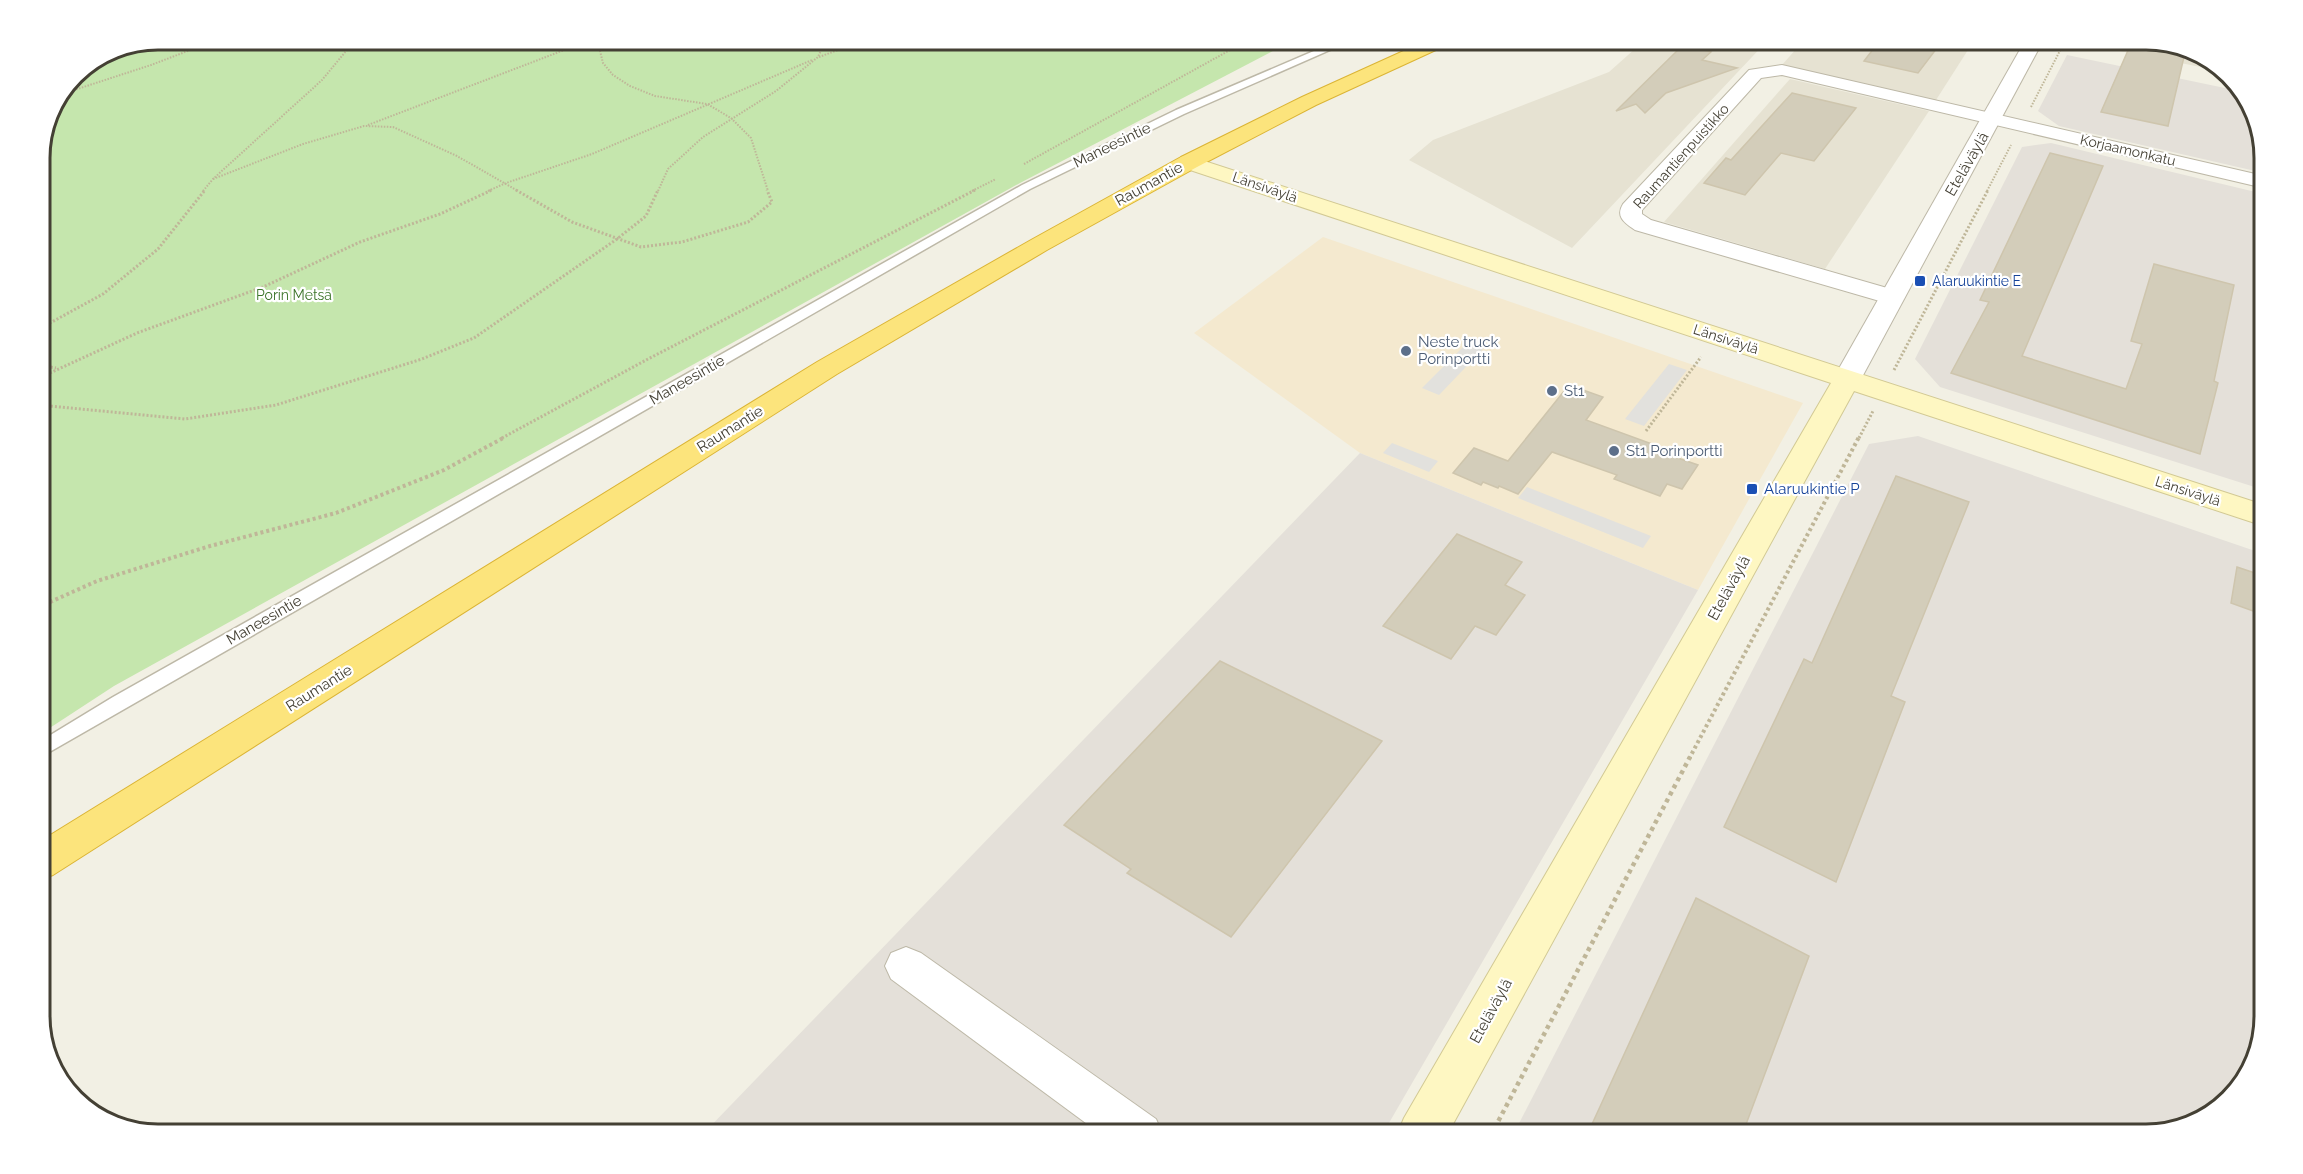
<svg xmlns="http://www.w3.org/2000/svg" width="2303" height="1174" font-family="Raleway,sans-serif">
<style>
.residential{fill:#e6e2d2}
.commercial{fill:#f4e9cf}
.industrial{fill:#e4e0d9}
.green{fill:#c5e6ad}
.parking{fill:#e2e1dd}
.building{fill:#d3cdba;stroke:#cec5ad;stroke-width:1.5}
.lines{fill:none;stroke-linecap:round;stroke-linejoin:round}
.service-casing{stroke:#bdb8a7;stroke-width:3}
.minor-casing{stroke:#bdb8a7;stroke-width:2}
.tertiary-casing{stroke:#bdb8a7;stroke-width:2}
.secondary-casing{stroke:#d2c994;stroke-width:2}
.trunk-casing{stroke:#dbb435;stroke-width:2}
.path-far3{stroke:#bfb698;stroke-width:2;stroke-dasharray:1.5 1.5;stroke-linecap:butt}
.path-far2{stroke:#bfb698;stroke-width:3;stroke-dasharray:2 2;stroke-linecap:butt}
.path-far1{stroke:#bfb698;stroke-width:4;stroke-dasharray:3 3;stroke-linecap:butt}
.path{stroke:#bfb698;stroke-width:4.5;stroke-dasharray:4 4;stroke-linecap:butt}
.service{fill:#fff;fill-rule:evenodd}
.minor{fill:#fff;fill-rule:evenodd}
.tertiary{fill:#fff;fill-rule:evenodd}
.secondary{fill:#fef7c2;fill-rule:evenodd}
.trunk{fill:#fce47c;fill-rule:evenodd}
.transit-dot{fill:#1a4fb4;stroke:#fff;stroke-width:2}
.service-dot{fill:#5c6f8a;stroke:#fff;stroke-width:2}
.labels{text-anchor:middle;stroke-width:4.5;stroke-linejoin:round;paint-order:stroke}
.far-street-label{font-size:14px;fill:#444034;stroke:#fff}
.far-transit-label{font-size:14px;fill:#164399;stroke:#fff;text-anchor:start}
.far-park-label{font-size:14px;fill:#3b7429;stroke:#fff}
.street-label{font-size:15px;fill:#444034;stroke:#fff}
.service-label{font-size:15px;fill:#4e5e75;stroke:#fff;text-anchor:start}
.transit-label{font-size:15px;fill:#164399;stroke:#fff;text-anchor:start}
.rim{fill:none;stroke:#444034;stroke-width:3}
</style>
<rect width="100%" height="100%" fill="#f2f0e4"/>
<g class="residential">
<path d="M 1646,39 L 1768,40 L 1572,248 L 1409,160 L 1433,140 L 1609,72 Z"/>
<path d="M 1805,39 L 1975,39 L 1936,100 L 1782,65 Z"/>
<path d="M 2076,39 L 2146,39 L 2198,51 L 2221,71 L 2074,42 Z"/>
<path d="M 1790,79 L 1929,111 L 1825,269 L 1664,222 Z"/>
</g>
<path class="commercial" d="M 1323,237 L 1803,403 L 1698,590 L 1360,453 L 1194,333 Z"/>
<g class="industrial">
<path d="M 2067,55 L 2244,92 L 2264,150 L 2264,173 L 2059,126 L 2038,111 Z"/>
<path d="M 2051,143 L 2264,194 L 2264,490 L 1940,387 L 1915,359 L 2022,147 Z"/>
<path d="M 1918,436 L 2264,554 L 2264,1017 L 2252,1069 L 2211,1115 L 2146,1135 L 1513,1135 L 1869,444 Z"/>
<path d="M 1360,453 L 1698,590 L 1382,1135 L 702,1135 Z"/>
</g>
<path class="green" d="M 157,39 L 1296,39 L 1020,183 L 114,686 L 39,735 L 39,150 L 48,112 L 74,73 L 112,48 Z"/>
<g class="parking">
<path d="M 1469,341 L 1485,347 L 1439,395 L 1422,388 Z"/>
<path d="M 1669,364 L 1687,370 L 1644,426 L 1625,419 Z"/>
<path d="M 1392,443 L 1438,461 L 1429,472 L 1383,453 Z"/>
<path d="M 1527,487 L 1651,536 L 1643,548 L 1518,498 Z"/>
</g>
<g class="building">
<path d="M 1881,39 L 1893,39 L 1937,48 L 1918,73 L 1864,61 Z"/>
<path d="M 2133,39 L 2146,39 L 2186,48 L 2168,126 L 2101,112 Z"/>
<path d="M 1683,45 L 1711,52 L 1702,60 L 1737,68 L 1666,93 L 1645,113 L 1636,104 L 1616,111 Z"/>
<path d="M 1792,93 L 1856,108 L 1814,161 L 1781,153 L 1745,195 L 1704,183 L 1726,158 L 1731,160 Z"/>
<path d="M 2050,153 L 2103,166 L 2022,356 L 2126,389 L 2142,344 L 2131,341 L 2154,264 L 2234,285 L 2214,381 L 2218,383 L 2200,454 L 1951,373 L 1989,302 L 1980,300 Z"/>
<path d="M 1569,385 L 1603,397 L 1586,420 L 1671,451 L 1669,455 L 1698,465 L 1682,489 L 1667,484 L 1660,496 L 1614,479 L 1617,475 L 1552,452 L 1518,494 L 1499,486 L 1498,488 L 1483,482 L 1481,485 L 1453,473 L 1474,448 L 1508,461 Z"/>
<path d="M 1896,476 L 1969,502 L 1891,696 L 1905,702 L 1836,882 L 1724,827 L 1804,659 L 1812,663 Z"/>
<path d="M 1457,534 L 1522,562 L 1505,585 L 1525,595 L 1496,635 L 1475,626 L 1451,659 L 1383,626 Z"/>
<path d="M 2237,567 L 2264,576 L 2264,615 L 2231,603 Z"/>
<path d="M 1220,661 L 1382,741 L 1231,937 L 1127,873 L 1131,869 L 1064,825 Z"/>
<path d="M 1696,898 L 1809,956 L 1742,1135 L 1587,1135 Z"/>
</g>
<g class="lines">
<defs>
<path id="service" d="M 1342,39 L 1355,39 L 1184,114 L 1030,189 L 39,758 L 39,742 L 113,697 L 1022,185 L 1176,110 Z"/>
<g id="minor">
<path d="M 1782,65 L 2264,176 L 2264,188 L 1782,75 L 1761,78 L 1642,210 L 1642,214 L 1651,220 L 1901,292 L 1904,297 L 1901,302 L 1892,304 L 1883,302 L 1635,230 C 1625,223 1615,217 1623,204 L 1749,70 Z"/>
<path d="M 906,947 L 921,953 L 1156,1119 L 1163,1135 L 1102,1135 L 891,979 L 885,966 L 891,953 Z"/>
</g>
<path id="tertiary" d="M 2026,39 L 2044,39 L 1861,379 L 1857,385 L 1847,387 L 1837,385 L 1833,379 Z"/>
<path id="secondary" d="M 1189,156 L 2264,505 L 2264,526 L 1854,391 L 1447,1135 L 1397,1135 L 1404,1118 L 1831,383 L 1181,167 L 1178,162 L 1181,157 Z"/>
<path id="trunk" d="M 1430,39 L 1454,39 L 1451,43 L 1316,105 L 1197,167 L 1047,250 L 837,374 L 53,875 L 39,880 L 39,842 L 817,362 L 1031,240 L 1181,157 L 1302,97 Z"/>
</defs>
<use href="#service" class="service-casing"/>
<use href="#minor" class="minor-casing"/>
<use href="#tertiary" class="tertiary-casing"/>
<use href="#secondary" class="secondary-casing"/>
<use href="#trunk" class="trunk-casing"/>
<g class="path-far3">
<path d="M 597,39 L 603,63 L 613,75 L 630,86 L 655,96 L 707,104 L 731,118 L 751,138 L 768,191"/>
<path d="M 819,57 L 868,39"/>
<path d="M 59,95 L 151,65 L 219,39"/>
<path d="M 2031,107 L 2066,39"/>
<path d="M 368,125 L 593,39"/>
<path d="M 1024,164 L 1250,39"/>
<path d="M 213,179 L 303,144 L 364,126 L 393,127 L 457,156 L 518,191"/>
<path d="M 203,191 L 213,179 L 322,80 L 356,39"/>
<path d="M 488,191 L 506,183 L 592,154 L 812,60"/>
<path d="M 658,191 L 668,169 L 703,137 L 776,91 L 818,57 L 826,39"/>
<path d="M 972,191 L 996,179"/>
<path d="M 1987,191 L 2011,145"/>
</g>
<g class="path-far2">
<path d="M 516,190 L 572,222 L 641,247 L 682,242 L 748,222 L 772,202 L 767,190"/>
<path d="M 39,329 L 103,294 L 158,249 L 205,190"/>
<path d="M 39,365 L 56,368"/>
<path d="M 1894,370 L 1988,190"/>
<path d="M 39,378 L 137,333 L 263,287 L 360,242 L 440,214 L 492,190"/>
<path d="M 39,405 L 185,419 L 276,405 L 422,359 L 474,338 L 617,239 L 646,216 L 658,190"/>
<path d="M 1646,431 L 1701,357"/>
<path d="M 502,438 L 648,359 L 975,190"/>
<path d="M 1859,438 L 1873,411"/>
</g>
<g class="path-far1">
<path d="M 39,607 L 97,581 L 210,546 L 336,513 L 444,470 L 505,437"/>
<path d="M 1689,759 L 1859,437"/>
</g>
<path class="path" d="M 1491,1135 L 1690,757"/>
<use href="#service" class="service"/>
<use href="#minor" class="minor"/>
<use href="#tertiary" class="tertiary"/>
<use href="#secondary" class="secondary"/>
<use href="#trunk" class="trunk"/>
</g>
<g class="transit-dot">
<rect x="1914" y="275" width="12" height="12" rx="3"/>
<rect x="1746" y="483" width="12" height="12" rx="3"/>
</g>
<g class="service-dot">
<circle cx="1406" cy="351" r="6"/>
<circle cx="1552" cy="391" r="6"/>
<circle cx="1614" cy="451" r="6"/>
</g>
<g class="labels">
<g class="far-street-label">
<text transform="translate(2128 150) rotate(13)" y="5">Korjaamonkatu</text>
<text transform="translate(1681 156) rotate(-48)" y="5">Raumantienpuistikko</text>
<text transform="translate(1265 187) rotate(19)" y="5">Länsiväylä</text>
<text transform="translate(1726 339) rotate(18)" y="5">Länsiväylä</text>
<text transform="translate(2188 491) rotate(18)" y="5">Länsiväylä</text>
</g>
<g class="far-transit-label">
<text x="1932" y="286">Alaruukintie E</text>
</g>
<g class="far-park-label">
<text x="294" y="300">Porin Metsä</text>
</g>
<g class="street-label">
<text transform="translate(1112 145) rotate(-26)" y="5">Maneesintie</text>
<text transform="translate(1967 164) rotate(-60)" y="5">Eteläväylä</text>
<text transform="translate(1149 184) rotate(-29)" y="5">Raumantie</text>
<text transform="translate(687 380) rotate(-30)" y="5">Maneesintie</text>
<text transform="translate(730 429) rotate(-32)" y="5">Raumantie</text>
<text transform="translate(1729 588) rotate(-61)" y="5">Eteläväylä</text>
<text transform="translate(264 620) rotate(-30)" y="5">Maneesintie</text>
<text transform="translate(319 688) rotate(-32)" y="5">Raumantie</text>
<text transform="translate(1491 1011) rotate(-61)" y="5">Eteläväylä</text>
</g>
<g class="service-label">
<text x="1418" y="347">Neste truck<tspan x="1418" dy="17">Porinportti</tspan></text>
<text x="1564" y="396">St1</text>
<text x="1626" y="456">St1 Porinportti</text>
</g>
<g class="transit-label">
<text x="1764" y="494">Alaruukintie P</text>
</g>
</g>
<path d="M0 0H2303V1174H0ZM158 50H2146A108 108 0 0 1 2254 158V1016A108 108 0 0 1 2146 1124H158A108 108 0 0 1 50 1016V158A108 108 0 0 1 158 50Z" fill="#fff" fill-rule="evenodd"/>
<path class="rim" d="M158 50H2146A108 108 0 0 1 2254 158V1016A108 108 0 0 1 2146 1124H158A108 108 0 0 1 50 1016V158A108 108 0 0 1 158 50Z"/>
</svg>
